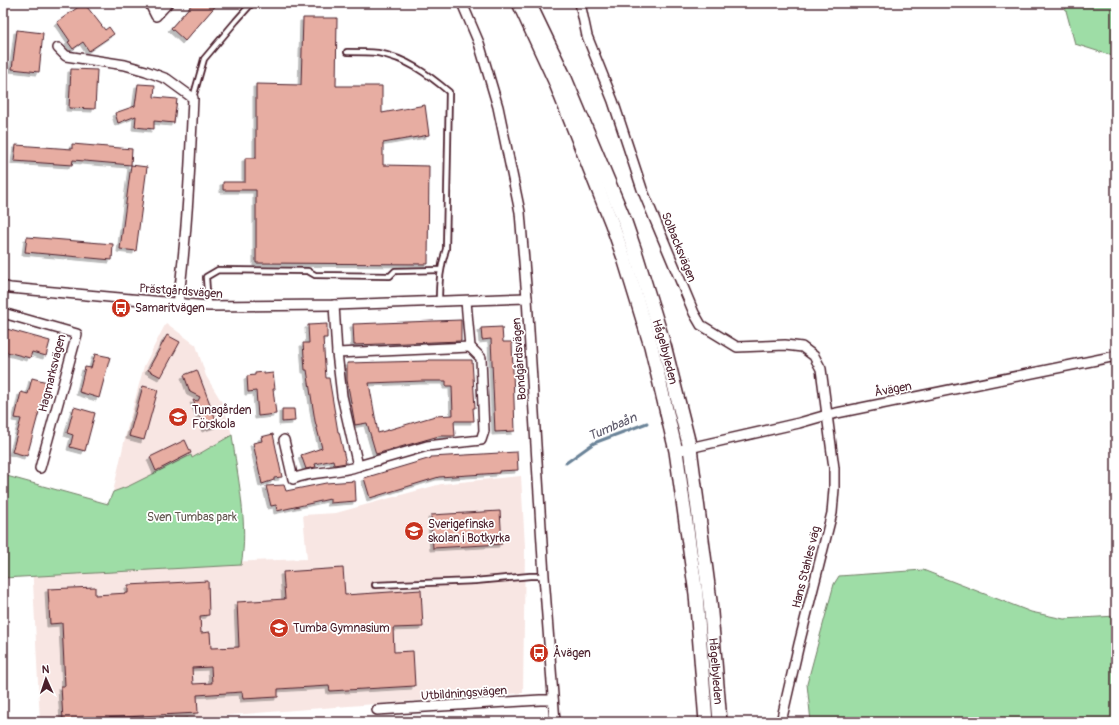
<svg xmlns="http://www.w3.org/2000/svg" width="1119" height="725" font-family="Pangolin,sans-serif">
<style>
.built{fill:#f8e6e3}
.green{fill:#9edda6;stroke:#747e68}
.lines{fill:none;stroke-linecap:round;stroke-linejoin:round}
.stream{stroke:#6a8398;stroke-width:3}
.building{fill:#e7ada2;stroke:#4a1f2b;fill-rule:evenodd;filter:url(#shadow)}
.lane-casing{stroke:#4a1f2b;stroke-width:8}
.street-casing{stroke:#4a1f2b;stroke-width:12}
.secondary-casing{stroke:#4a1f2b;stroke-width:16}
.lane{stroke:#fff;stroke-width:4.5}
.street{stroke:#fff;stroke-width:9}
.secondary{stroke:#fff;stroke-width:13}
.labels{text-anchor:middle;stroke-width:3.5;stroke-linejoin:round;paint-order:stroke}
.street-label{font-size:12px;fill:#4a1f2b;stroke:#fff}
.poi-label{font-size:12px;fill:#4a1f2b;stroke:#fff;text-anchor:start}
.park-label{font-size:12px;fill:#635850;stroke:#fff}
.water-label{font-size:13px;font-style:italic;fill:#5d596a;stroke:#fff}
</style>
<defs>
<filter id="shadow"><feDropShadow dx="-3" dy="3" stdDeviation="0" flood-color="#0004"/></filter>
</defs>
<rect width="100%" height="100%" fill="#fff"/>
<filter id="ink" filterUnits="userSpaceOnUse"><feTurbulence type="fractalNoise" baseFrequency=".025" numOctaves="2"/><feDisplacementMap in="SourceGraphic" scale="8" xChannelSelector="R" yChannelSelector="G"/><feConvolveMatrix kernelMatrix="1 2 1 2 8 2 1 2 1" color-interpolation-filters="sRGB"/></filter>
<g filter="url(#ink)">
<g class="built">
<path d="M 166,323 L 196,345 L 206,376 L 223,404 L 232,435 L 173,469 L 113,492 L 127,429 L 144,366 Z"/>
<path d="M 521,476 L 525,547 L 523,693 L 136,722 L 40,722 L 32,562 L 197,563 L 307,559 L 303,515 L 336,513 L 441,484 Z"/>
</g>
<g class="green">
<path d="M 1064,3 L 1116,3 L 1116,57 L 1075,44 Z"/>
<path d="M 232,435 C 237,475 249,525 241,565 L 3,578 L 3,475 L 108,504 L 113,492 L 129,486 L 191,455 L 192,458 Z"/>
<path d="M 923,570 L 1031,612 L 1064,619 L 1116,616 L 1116,722 L 811,722 L 807,684 L 834,584 L 839,576 Z"/>
<path d="M 187,718 L 187,722 L 149,722 Z"/>
</g>
<g class="lines">
<path class="stream" d="M 566,463 L 594,443 L 647,423"/>
</g>
<g class="building">
<path d="M 84,3 L 105,30 L 109,27 L 114,34 L 89,51 L 83,42 L 73,49 L 68,42 L 70,41 L 57,22 Z"/>
<path d="M 193,3 L 218,3 L 185,41 L 171,28 Z"/>
<path d="M 303,18 L 337,18 L 336,86 L 382,86 L 382,113 L 425,105 L 429,135 L 383,143 L 383,165 L 429,166 L 428,264 L 256,263 L 256,190 L 223,190 L 223,182 L 245,182 L 245,158 L 256,158 L 256,84 L 301,85 Z"/>
<path d="M 17,30 L 43,33 L 39,72 L 12,69 Z"/>
<path d="M 71,69 L 97,70 L 95,109 L 69,108 Z"/>
<path d="M 138,84 L 155,85 L 154,97 L 177,99 L 174,123 L 154,121 L 154,129 L 135,127 L 136,116 L 118,123 L 115,113 L 135,106 Z"/>
<path d="M 72,144 L 132,149 L 131,165 L 73,160 L 72,165 L 14,161 L 16,145 L 72,149 Z"/>
<path d="M 131,165 L 147,167 L 136,251 L 120,249 Z"/>
<path d="M 27,237 L 113,244 L 112,260 L 25,252 Z"/>
<path d="M 461,320 L 461,341 L 354,345 L 353,324 Z"/>
<path d="M 327,324 L 327,338 L 323,338 L 326,378 L 329,378 L 338,432 L 339,432 L 346,463 L 334,465 L 333,460 L 315,464 L 316,467 L 306,469 L 301,455 L 322,448 L 315,421 L 307,370 L 305,370 L 303,343 L 309,343 L 308,325 Z"/>
<path d="M 502,327 L 503,342 L 512,342 L 515,431 L 495,432 L 491,339 L 482,340 L 481,328 Z"/>
<path d="M 3,328 L 50,341 L 46,356 L 32,352 L 30,358 L 3,351 L 5,345 L 3,345 Z"/>
<path d="M 167,335 L 180,342 L 161,377 L 148,370 Z"/>
<path d="M 95,354 L 110,357 L 99,398 L 79,392 L 85,367 L 91,368 Z"/>
<path d="M 428,360 L 472,360 L 475,408 L 473,408 L 474,421 L 454,421 L 455,436 L 439,436 L 376,454 L 367,423 L 355,425 L 347,380 L 347,363 L 428,361 ZM 423,381 L 446,381 L 446,386 L 452,386 L 453,415 L 435,416 L 378,433 L 369,383 Z"/>
<path d="M 197,370 L 218,425 L 205,429 L 193,400 L 198,401 L 200,397 L 190,392 L 184,375 Z"/>
<path d="M 264,372 L 264,374 L 273,373 L 275,389 L 273,389 L 276,414 L 258,416 L 256,391 L 248,392 L 247,376 L 255,375 L 255,373 Z"/>
<path d="M 32,378 L 47,382 L 27,456 L 12,452 L 21,419 L 15,418 L 21,392 L 28,394 Z"/>
<path d="M 143,386 L 158,390 L 144,440 L 129,436 Z"/>
<path d="M 74,407 L 95,413 L 85,451 L 70,447 L 73,435 L 67,433 Z"/>
<path d="M 282,409 L 294,409 L 295,421 L 282,422 Z"/>
<path d="M 273,434 L 282,477 L 274,478 L 274,480 L 262,484 L 253,443 L 262,441 L 261,437 Z"/>
<path d="M 185,440 L 191,453 L 156,471 L 150,457 Z"/>
<path d="M 517,452 L 518,470 L 499,471 L 499,473 L 439,477 L 370,498 L 364,478 L 431,458 L 431,457 Z"/>
<path d="M 355,481 L 356,501 L 330,503 L 330,499 L 277,511 L 276,505 L 271,506 L 266,486 L 284,485 L 286,491 L 326,483 Z"/>
<path d="M 500,511 L 502,544 L 433,548 L 431,515 Z"/>
<path d="M 343,568 L 345,595 L 421,590 L 423,627 L 393,628 L 394,652 L 413,651 L 415,686 L 330,691 L 329,686 L 278,689 L 278,697 L 243,699 L 242,692 L 197,695 L 198,713 L 63,720 L 61,686 L 65,686 L 62,623 L 50,624 L 48,589 L 95,587 L 95,595 L 128,593 L 128,585 L 208,581 L 209,615 L 200,616 L 201,633 L 210,632 L 211,648 L 239,647 L 237,602 L 285,599 L 283,572 ZM 211,667 L 212,683 L 193,684 L 192,668 Z"/>
</g>
<g class="lines">
<defs>
<g id="lane">
<path d="M 347,52 C 357,52 368,52 378,53 C 406,58 428,74 449,92 L 446,249 C 440,268 439,282 439,302"/>
<path d="M 193,98 L 204,59 L 236,21 L 252,3"/>
<path d="M 208,306 L 206,277 L 218,270 L 308,271 L 315,275 L 390,276 L 395,271 L 440,270"/>
<path d="M 375,585 L 475,581 L 530,576 L 544,576"/>
</g>
<g id="street">
<path d="M 462,3 L 479,43 L 498,107 L 520,212 L 527,298 L 544,576 L 555,722"/>
<path d="M 580,3 L 587,36 L 613,101 L 642,189 L 694,313 L 701,325 L 737,347 L 785,345 L 802,347 L 814,356 L 821,369 L 834,468 L 834,489 L 832,513 L 799,644 L 781,722"/>
<path d="M 151,6 L 156,16 L 168,3"/>
<path d="M 58,48 L 66,56 L 125,65 L 146,71 L 167,79 L 193,98 C 190,167 187,235 178,304"/>
<path d="M 3,286 L 10,288 L 208,306 L 334,305 L 527,298"/>
<path d="M 334,305 L 337,353 L 342,396 L 358,466"/>
<path d="M 3,313 L 77,334 L 40,468"/>
<path d="M 337,353 L 470,347"/>
<path d="M 284,440 L 293,479 C 313,470 337,474 358,466 L 427,446 L 481,440 L 484,431 L 481,358 L 470,347 L 466,301"/>
<path d="M 676,451 L 799,423 L 827,415 L 1116,356"/>
<path d="M 377,710 L 540,700 L 553,700"/>
</g>
<g id="secondary">
<path d="M 519,3 L 555,81 L 612,224 L 624,258 L 651,346 L 676,451 L 696,594 L 706,722"/>
<path id="s1" d="M 529,3 L 564,76 L 624,219 L 635,251 L 664,345 L 690,448 L 710,601 L 720,722"/>
</g>
</defs>
<use href="#lane" class="lane-casing"/>
<use href="#street" class="street-casing"/>
<use href="#secondary" class="secondary-casing"/>
<use href="#lane" class="lane"/>
<use href="#street" class="street"/>
<use href="#secondary" class="secondary"/>
</g>
</g>
<defs>
<symbol id="bus-disc" viewBox="-11 -11 22 22"><circle r="9.5" fill="#c8321e" stroke="#fff"/><path d="M-5-6H5V4H4V6H2V4H-2V6H-4V4H-5ZM-3.5-4V0h7V-4ZM-3.5 1.2v1.5H-2V1.2ZM2 1.2v1.5H3.5V1.2Z" fill="#fff"/></symbol>
<symbol id="school-disc" viewBox="-11 -11 22 22"><circle r="9.5" fill="#c8321e" stroke="#fff"/><path d="M0-5L7-2L0 1L-7-2ZM-4 1L0 2.5L4 1V4Q0 6-4 4Z" fill="#fff"/></symbol>
</defs>
<g fill-rule="evenodd">
<use href="#bus-disc" x="110" y="297" width="22" height="22"/>
<use href="#school-disc" x="167" y="406" width="22" height="22"/>
<use href="#school-disc" x="403" y="520" width="22" height="22"/>
<use href="#school-disc" x="268" y="617" width="22" height="22"/>
<use href="#bus-disc" x="528" y="642" width="22" height="22"/>
</g>
<g class="labels">
<g class="street-label">
<text transform="translate(679 247) rotate(68)" y="4">Solbacksvägen</text>
<text transform="translate(181 291) rotate(4)" y="4">Prästgårdsvägen</text>
<text dy="4" stroke="none"><textPath href="#s1" startOffset="375">Hågelbyleden</textPath></text>
<text transform="translate(519 359) rotate(-94)" y="4">Bondgårdsvägen</text>
<text transform="translate(52 373) rotate(-76)" y="4">Hagmarksvägen</text>
<text transform="translate(893 389) rotate(-11)" y="4">Åvägen</text>
<text transform="translate(806 567) rotate(-76)" y="4">Hans Stahles väg</text>
<text dy="4" stroke="none"><textPath href="#s1" startOffset="699">Hågelbyleden</textPath></text>
<text transform="translate(464 693) rotate(-4)" y="4">Utbildningsvägen</text>
</g>
<g class="poi-label">
<text x="135" y="312">Samaritvägen</text>
<text x="192" y="414">Tunagården<tspan x="192" dy="14">Förskola</tspan></text>
<text x="428" y="528">Sverigefinska<tspan x="428" dy="14">skolan i Botkyrka</tspan></text>
<text x="293" y="632">Tumba Gymnasium</text>
<text x="553" y="657">Åvägen</text>
</g>
<g class="park-label">
<text x="192" y="521">Sven Tumbas park</text>
</g>
<g class="water-label">
<text transform="translate(612 426) rotate(-23)" y="5">Tumbaån</text>
</g>
</g>
<rect width="1119" height="725" fill="none" stroke="#fff" stroke-width="16"/>
<rect x="8" y="8" width="1103" height="709" fill="none" stroke="#4a1f2b" stroke-width="1.5" filter="url(#ink)"/>
<g transform="translate(46 679) rotate(357)" stroke="#ffffff" stroke-width="3" paint-order="stroke">
<path d="M0-3L7 15L0 10L-7 15Z" fill="#4a1f2b"/>
<text y="-6" font-size="11" font-weight="bold" text-anchor="middle" fill="#4a1f2b">N</text>
</g>
</svg>
